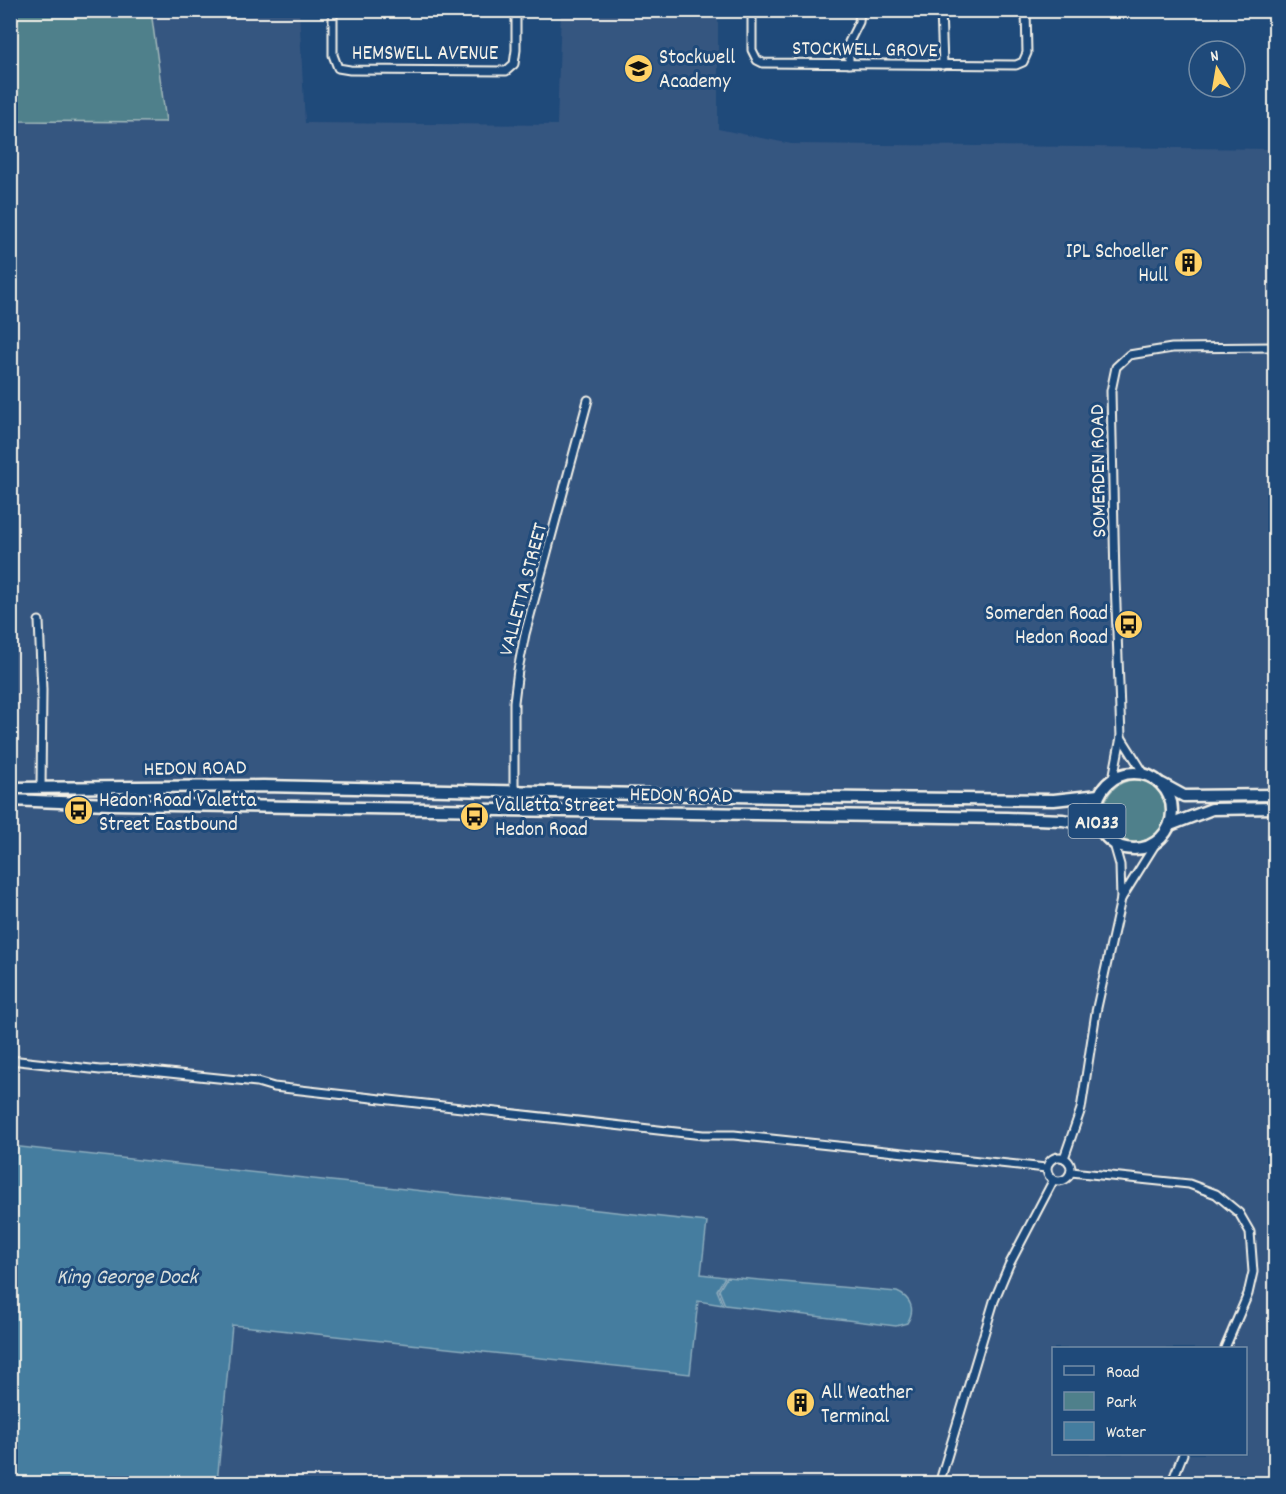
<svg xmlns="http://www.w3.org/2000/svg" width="1286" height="1494" font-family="Dekko,sans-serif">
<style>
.built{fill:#365680;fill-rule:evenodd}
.green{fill:#4f808b;stroke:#a2b8ba;stroke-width:1.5}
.water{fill:#447d9f;stroke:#8aabbc;stroke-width:1.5}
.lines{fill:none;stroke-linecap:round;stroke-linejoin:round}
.minor-casing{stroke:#f4f1e8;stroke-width:11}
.trunk-casing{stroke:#f4f1e8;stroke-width:15}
.minor{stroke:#1f4a7a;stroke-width:7}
.trunk{stroke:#1f4a7a;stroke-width:10}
.labels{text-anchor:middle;stroke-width:6;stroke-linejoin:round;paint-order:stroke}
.shield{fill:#1f4a7a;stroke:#b4bfc7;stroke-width:1.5}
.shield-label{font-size:20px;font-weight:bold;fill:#f4f1e8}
.street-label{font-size:21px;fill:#f4f1e8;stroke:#1f4a7a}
.poi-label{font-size:21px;fill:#f4f1e8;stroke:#1f4a7a;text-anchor:start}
.water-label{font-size:22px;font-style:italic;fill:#dae0dd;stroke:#1f4a7a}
</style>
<rect width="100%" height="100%" fill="#1f4a7a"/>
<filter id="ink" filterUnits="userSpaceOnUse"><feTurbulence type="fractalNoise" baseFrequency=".0167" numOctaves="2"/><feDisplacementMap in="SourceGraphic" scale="12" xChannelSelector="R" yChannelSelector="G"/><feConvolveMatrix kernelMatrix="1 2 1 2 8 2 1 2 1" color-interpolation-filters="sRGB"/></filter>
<g filter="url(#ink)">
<path class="built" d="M 299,10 L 305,123 L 557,125 L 561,11 L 718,10 L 718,129 L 791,144 L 1275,149 L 1275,1483 L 11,1484 L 11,121 L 166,122 L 151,11 ZM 1054,1348 L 1246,1348 L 1246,1454 L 1054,1454 Z"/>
<g class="green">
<path d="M 11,10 L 151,11 L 166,122 L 11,121 Z"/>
<circle cx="1135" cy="811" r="31"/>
</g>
<g class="water">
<path d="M 11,1146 L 707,1222 L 701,1274 L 725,1277 L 717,1290 L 723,1305 L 698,1301 L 690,1374 L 232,1325 L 217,1483 L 11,1483 Z"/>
<path d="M 727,1277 L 897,1292 C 911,1298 916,1310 907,1323 L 896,1326 L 725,1305 L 719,1290 Z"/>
</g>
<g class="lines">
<defs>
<g id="minor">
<path d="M 333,10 L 333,55 L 338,68 L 350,70 L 506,71 L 514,64 L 516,50 L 516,10"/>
<path d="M 752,10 L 752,50 L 757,60 L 763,63 L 1016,65 L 1023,62 L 1027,53 L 1026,10"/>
<path d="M 941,10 L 943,65"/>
<path d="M 849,64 L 849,42 L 859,22 L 860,10"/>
<path d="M 39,621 L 42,690 L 41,788"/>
<path d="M 1121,737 L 1145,775"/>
<path d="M 1113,779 L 1121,737 L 1115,580 L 1111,391 L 1116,367 L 1129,355 L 1172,348 L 1273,347"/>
<path d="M 514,790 L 514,702 L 518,670 L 525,634 L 588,400"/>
<path d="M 1121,899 L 1156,843"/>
<path d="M 10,1060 L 100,1070 L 130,1069 L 257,1082 L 274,1087 L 703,1135 L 734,1135 L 1046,1168"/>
<circle cx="1059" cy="1169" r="12"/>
<path d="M 1064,1158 L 1081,1109 L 1096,1012 L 1121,899 L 1120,865 L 1114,844"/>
<path d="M 1071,1172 L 1189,1184 L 1216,1194 L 1239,1213 L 1250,1232 L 1253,1272 L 1248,1294 L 1225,1348"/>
<path d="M 939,1484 L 994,1301 L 1009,1265 L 1053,1181"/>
<path d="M 1171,1484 L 1183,1454"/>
</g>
<g id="trunk">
<circle cx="1134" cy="811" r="38"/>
<path d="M 1162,784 L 1184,796 L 1276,795"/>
<path d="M 10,788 L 263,786 L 781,797 L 1054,800 L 1099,795"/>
<path d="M 10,800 L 109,804 L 1007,818 L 1063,820 L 1099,827"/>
<path d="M 1170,825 L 1212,809 L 1276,808"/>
</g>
</defs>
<use href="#minor" class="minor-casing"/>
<use href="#trunk" class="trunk-casing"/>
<use href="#minor" class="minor"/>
<use href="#trunk" class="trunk"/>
</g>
</g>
<defs>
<symbol id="school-disc" viewBox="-11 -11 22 22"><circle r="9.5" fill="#ffd166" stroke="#1f4a7a"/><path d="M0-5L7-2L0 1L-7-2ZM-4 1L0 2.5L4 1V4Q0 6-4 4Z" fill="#111"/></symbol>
<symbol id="building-disc" viewBox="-11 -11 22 22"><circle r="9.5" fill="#ffd166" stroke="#1f4a7a"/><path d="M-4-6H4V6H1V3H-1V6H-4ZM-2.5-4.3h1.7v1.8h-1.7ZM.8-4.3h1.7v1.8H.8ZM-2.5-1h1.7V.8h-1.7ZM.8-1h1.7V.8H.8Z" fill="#111"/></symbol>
<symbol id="bus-disc" viewBox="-11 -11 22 22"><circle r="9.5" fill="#ffd166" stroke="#1f4a7a"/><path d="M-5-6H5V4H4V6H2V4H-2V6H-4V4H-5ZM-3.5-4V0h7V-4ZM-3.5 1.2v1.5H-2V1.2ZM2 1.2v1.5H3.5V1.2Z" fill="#111"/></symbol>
</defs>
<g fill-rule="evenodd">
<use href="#school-disc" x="622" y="52" width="33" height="33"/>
<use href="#building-disc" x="1172" y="246" width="33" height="33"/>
<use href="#bus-disc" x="1112" y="608" width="33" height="33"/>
<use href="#bus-disc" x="62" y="794" width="33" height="33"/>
<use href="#bus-disc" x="458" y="800" width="33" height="33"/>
<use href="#building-disc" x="784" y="1386" width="33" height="33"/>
</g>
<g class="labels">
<rect class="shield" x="1068.5" y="804" width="57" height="34" rx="4.5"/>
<g class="shield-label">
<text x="1097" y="828">A1033</text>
</g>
<g class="street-label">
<text transform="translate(865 48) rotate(1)" y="7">STOCKWELL GROVE</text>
<text x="425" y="59">HEMSWELL AVENUE</text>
<text transform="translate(1097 471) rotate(-91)" y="7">SOMERDEN ROAD</text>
<text transform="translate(522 589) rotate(-75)" y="7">VALLETTA STREET</text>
<text transform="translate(195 767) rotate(-1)" y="7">HEDON ROAD</text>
<text transform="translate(681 794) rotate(1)" y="7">HEDON ROAD</text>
</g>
<g class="poi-label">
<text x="659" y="63">Stockwell<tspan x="659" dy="24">Academy</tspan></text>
<text x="1168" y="257" text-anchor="end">IPL Schoeller<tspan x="1168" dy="24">Hull</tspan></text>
<text x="1108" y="619" text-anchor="end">Somerden Road<tspan x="1108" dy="24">Hedon Road</tspan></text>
<text x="99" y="806">Hedon Road Valetta<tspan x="99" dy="24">Street Eastbound</tspan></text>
<text x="495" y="811">Valletta Street<tspan x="495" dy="24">Hedon Road</tspan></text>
<text x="821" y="1398">All Weather<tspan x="821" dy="24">Terminal</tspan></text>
</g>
<g class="water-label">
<text x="127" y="1283">King George Dock</text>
</g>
</g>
<rect width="1286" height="1494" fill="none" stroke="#1f4a7a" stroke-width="36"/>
<rect x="18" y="18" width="1250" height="1458" fill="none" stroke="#f4f1e8" stroke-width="2" filter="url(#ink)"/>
<rect x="1052" y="1347" width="195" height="108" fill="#1f4a7a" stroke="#748da6" stroke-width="1.5"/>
<rect x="1064" y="1366" width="30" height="9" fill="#1f4a7a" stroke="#748da6" stroke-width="1.5"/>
<text x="1106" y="1377" font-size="18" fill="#f4f1e8">Road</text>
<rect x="1064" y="1392" width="30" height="18" fill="#4f808b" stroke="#748da6" stroke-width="1.5"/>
<text x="1106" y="1407" font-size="18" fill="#f4f1e8">Park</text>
<rect x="1064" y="1422" width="30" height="18" fill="#447d9f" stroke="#748da6" stroke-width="1.5"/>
<text x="1106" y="1437" font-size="18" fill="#f4f1e8">Water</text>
<g transform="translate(1217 69) rotate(349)"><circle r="28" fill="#1f4a7a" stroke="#748da6" stroke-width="1.5"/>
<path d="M0-4.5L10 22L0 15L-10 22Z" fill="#ffd166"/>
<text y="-9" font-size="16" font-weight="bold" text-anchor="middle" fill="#f4f1e8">N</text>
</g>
</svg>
